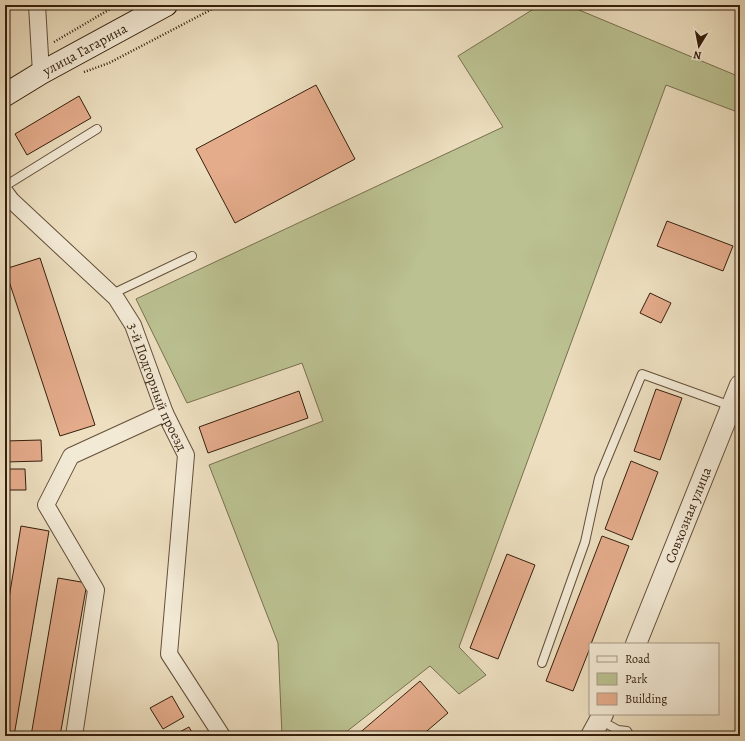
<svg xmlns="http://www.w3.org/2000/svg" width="745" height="741" font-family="Alegreya,serif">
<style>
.green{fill:#bbc191;stroke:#78704e}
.building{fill:#e5ac8c;stroke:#351f0c}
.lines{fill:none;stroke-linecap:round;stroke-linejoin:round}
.service-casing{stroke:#634f39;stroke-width:10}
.minor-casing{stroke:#634f39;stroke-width:18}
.tertiary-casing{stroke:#634f39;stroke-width:22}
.secondary-casing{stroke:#351f0c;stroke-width:24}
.path{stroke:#351f0c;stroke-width:2.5;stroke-dasharray:1 2;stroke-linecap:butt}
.service{stroke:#f3ead6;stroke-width:8}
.minor{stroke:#f3ead6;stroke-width:16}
.tertiary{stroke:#f3ead6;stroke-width:20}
.secondary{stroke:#f3ead6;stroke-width:22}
.labels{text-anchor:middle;stroke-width:3;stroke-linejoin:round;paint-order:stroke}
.street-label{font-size:14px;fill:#351f0c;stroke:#f3ead6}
</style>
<rect width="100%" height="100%" fill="#eddfc0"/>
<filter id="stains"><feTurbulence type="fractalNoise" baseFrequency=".005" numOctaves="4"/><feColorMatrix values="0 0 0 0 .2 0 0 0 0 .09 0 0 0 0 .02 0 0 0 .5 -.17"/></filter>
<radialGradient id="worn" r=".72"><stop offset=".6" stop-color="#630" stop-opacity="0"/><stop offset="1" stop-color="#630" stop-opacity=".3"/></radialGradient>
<path class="green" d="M 540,5 L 567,5 L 740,77 L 740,113 L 666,85 L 459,647 L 486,675 L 459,694 L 430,666 L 341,736 L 282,736 L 278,643 L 209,465 L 323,421 L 302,363 L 187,403 L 136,299 L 503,127 L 458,56 Z"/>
<g class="building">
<path d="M 316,85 L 355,159 L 235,223 L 196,149 Z"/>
<path d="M 79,96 L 91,118 L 27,155 L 15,134 Z"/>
<path d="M 667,221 L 733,246 L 723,271 L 657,246 Z"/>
<path d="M 40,258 L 95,425 L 60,436 L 5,269 Z"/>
<path d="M 650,293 L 671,303 L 661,323 L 640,313 Z"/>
<path d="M 656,389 L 682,398 L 660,460 L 634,451 Z"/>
<path d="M 299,391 L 308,418 L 208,453 L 199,427 Z"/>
<path d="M 41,440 L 42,461 L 5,462 L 5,441 Z"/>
<path d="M 631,461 L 658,472 L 632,540 L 605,529 Z"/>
<path d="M 5,469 L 25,469 L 26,490 L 5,490 Z"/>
<path d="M 21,526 L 49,531 L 14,736 L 5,736 L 5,622 Z"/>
<path d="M 602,536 L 629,546 L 591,644 L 590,644 L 590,648 L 573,691 L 546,681 Z"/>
<path d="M 507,554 L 535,565 L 498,659 L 470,648 Z"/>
<path d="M 58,578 L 87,583 L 60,736 L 31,736 Z"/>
<path d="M 420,681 L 448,713 L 421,736 L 356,736 Z"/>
<path d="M 172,696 L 184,717 L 163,729 L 150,708 Z"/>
<path d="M 189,727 L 194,736 L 172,736 Z"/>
</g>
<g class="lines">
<defs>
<g id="service">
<path d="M 5,186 L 97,129"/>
<path d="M 112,294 L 192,256"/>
<path d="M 542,663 L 585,542 L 599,478 L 642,374 L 731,406"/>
<path d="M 599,722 L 609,725 L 618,730 L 627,731 L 630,736"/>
</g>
<g id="minor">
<path d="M 37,5 L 41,73"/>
<path id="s1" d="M 5,192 L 11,200 L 116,298 L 133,325 L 165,413 L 186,455 L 169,654 L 222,736"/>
<path d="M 74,736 L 96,590 L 46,505 L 71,456 L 165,413"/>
</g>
<g id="tertiary">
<path id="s2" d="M 636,644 L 740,385"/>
<path d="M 591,736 L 603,714"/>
</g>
<g id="secondary">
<path id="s3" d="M 5,95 L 41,73 L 166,5"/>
</g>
</defs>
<use href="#service" class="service-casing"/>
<use href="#minor" class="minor-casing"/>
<use href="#tertiary" class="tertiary-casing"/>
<use href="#secondary" class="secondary-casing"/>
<g class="path">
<path d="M 54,42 L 117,5"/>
<path d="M 84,72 L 109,63 L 220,5"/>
</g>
<use href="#service" class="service"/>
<use href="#minor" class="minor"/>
<use href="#tertiary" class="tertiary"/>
<use href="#secondary" class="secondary"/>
</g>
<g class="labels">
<g class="street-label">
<text dy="5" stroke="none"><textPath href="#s3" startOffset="92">улица Гагарина</textPath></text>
<text dy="5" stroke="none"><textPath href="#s1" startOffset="252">3-й Подгорный проезд</textPath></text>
<text dy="5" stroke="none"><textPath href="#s2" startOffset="139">Совхозная улица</textPath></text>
</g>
</g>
<rect width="745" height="741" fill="none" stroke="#eddfc0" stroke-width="20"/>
<rect x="6" y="6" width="733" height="729" fill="none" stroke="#351f0c" stroke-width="2"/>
<rect x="10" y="10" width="725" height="721" fill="none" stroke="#351f0c"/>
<rect x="589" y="643" width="130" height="72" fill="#f3ead6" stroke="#a79985"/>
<rect x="597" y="656" width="20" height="6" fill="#f3ead6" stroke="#a79985"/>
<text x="625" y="663" font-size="12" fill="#351f0c">Road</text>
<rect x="597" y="673" width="20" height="12" fill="#bbc191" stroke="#a79985"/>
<text x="625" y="683" font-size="12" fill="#351f0c">Park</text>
<rect x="597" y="693" width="20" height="12" fill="#e5ac8c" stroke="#a79985"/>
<text x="625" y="703" font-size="12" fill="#351f0c">Building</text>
<g transform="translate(699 46) rotate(190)" stroke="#f3ead6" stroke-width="3" paint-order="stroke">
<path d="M0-3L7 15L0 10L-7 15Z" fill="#351f0c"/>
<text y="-6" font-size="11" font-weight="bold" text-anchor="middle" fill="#351f0c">N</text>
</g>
<rect width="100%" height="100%" filter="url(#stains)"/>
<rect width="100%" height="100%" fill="url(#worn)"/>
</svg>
